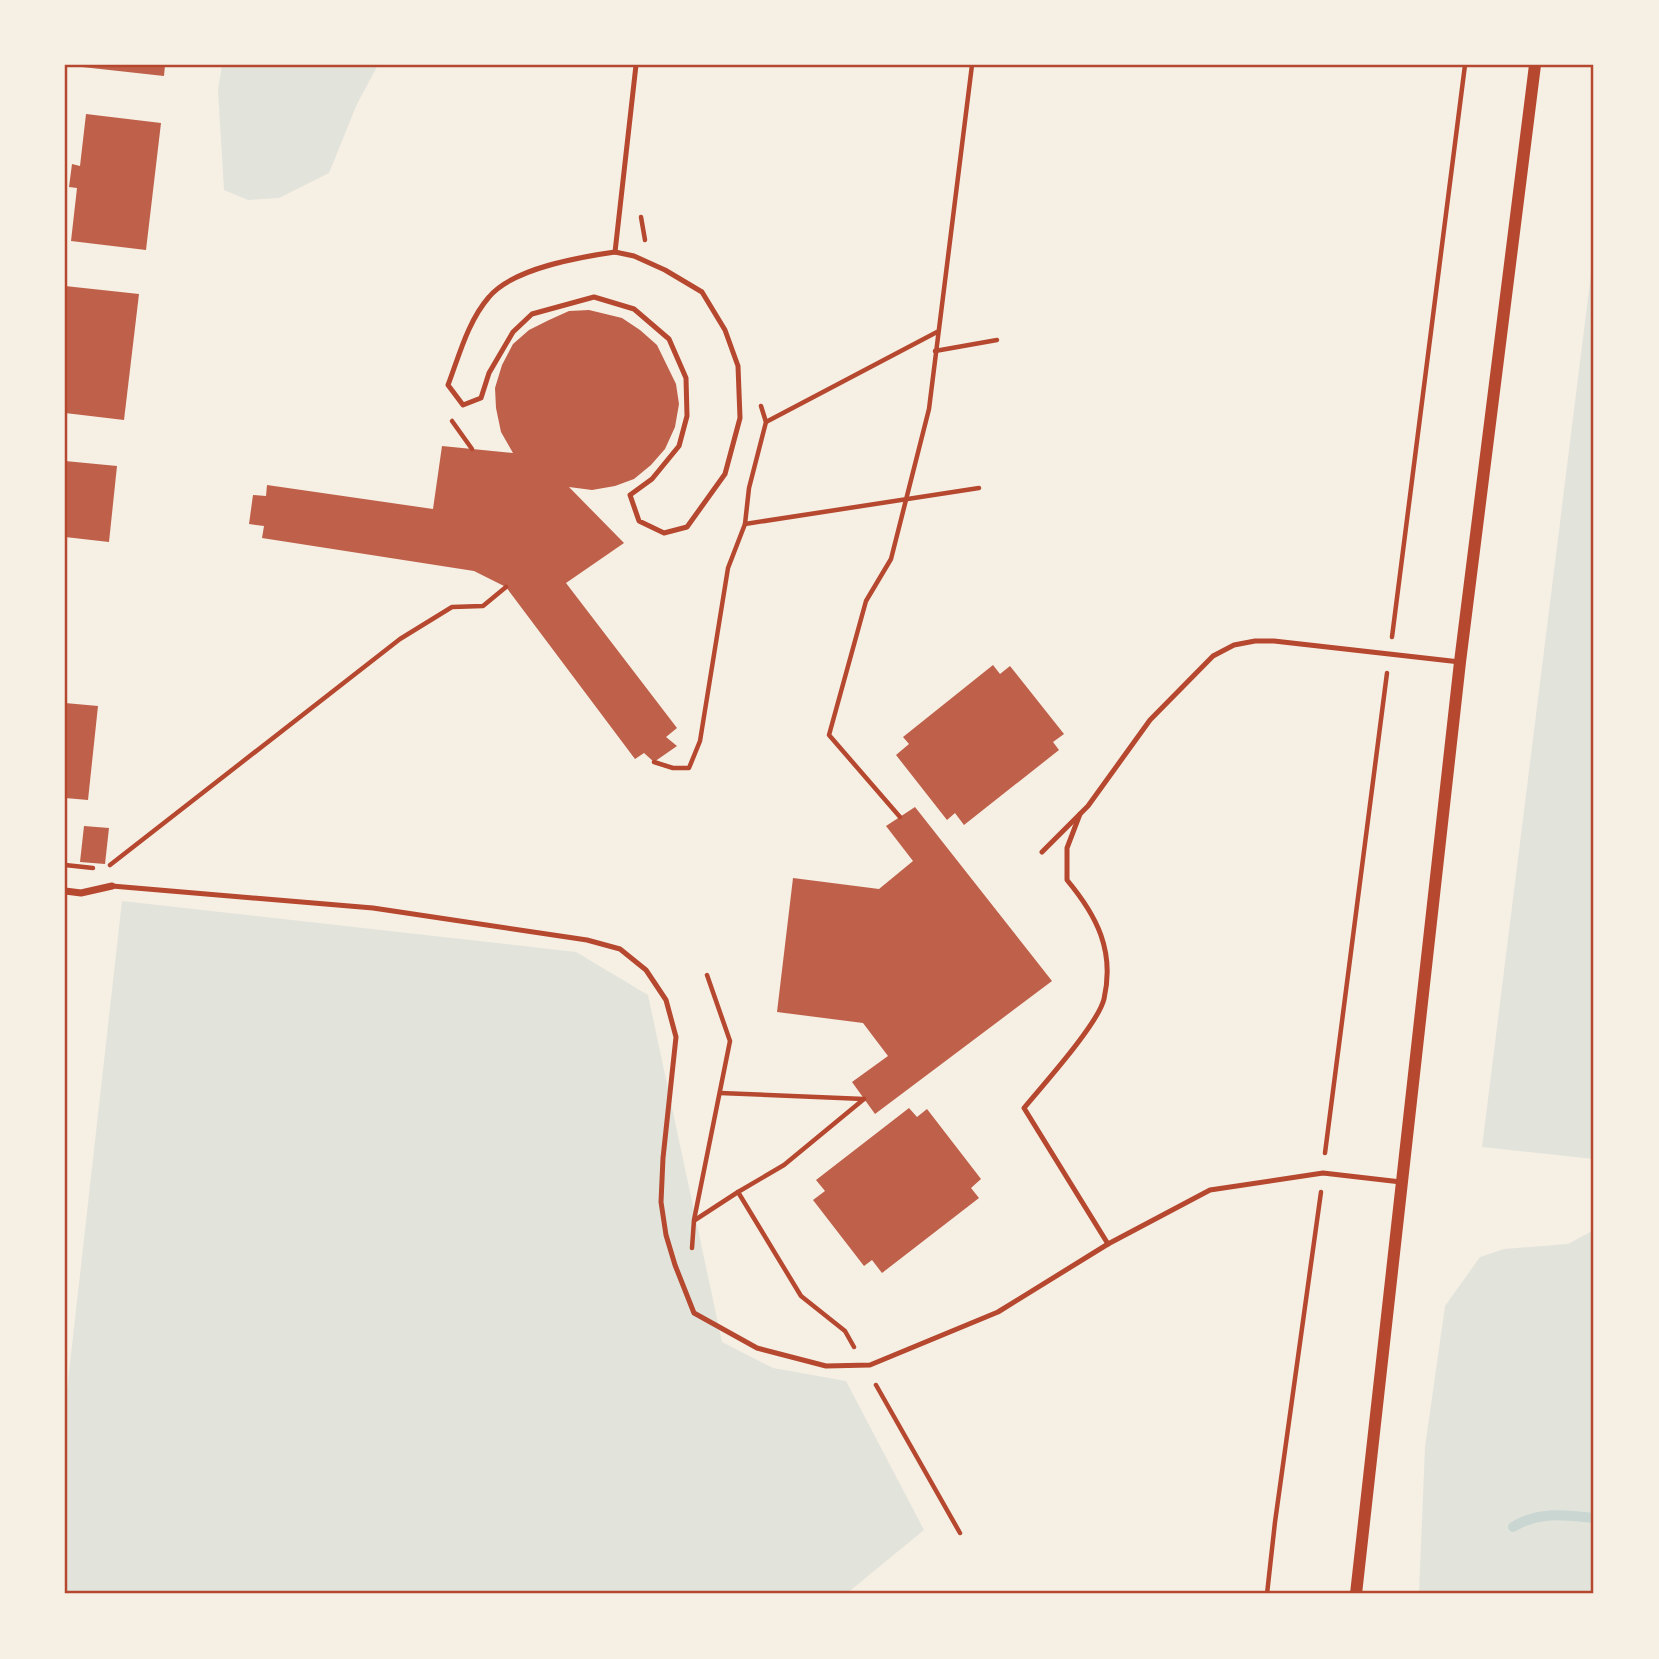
<svg xmlns="http://www.w3.org/2000/svg" width="1659" height="1659" font-family="Mulish,sans-serif">
<style>
.green{fill:#e2e4dc}
.lines{fill:none;stroke-linecap:round;stroke-linejoin:round}
.stream{stroke:#c9d6d2;stroke-width:10}
.building{fill:#bf614a}
.path{stroke:#b5482f;stroke-width:4.5}
.service{stroke:#b5482f;stroke-width:5}
.minor{stroke:#b5482f;stroke-width:7}
.tertiary{stroke:#b5482f;stroke-width:12}
.neatline{fill:none;stroke:#b5482f;stroke-width:2.5}
</style>
<rect width="100%" height="100%" fill="#f6efe4"/>
<g class="green">
<path d="M 222,65 L 378,65 L 357,104 L 329,173 L 279,198 L 248,200 L 224,190 L 218,90 Z"/>
<path d="M 1594,250 L 1594,1159 L 1482,1147 Z"/>
<path d="M 122,901 L 576,952 L 648,995 L 722,1342 L 773,1368 L 846,1381 L 924,1530 L 846,1594 L 65,1594 L 65,1408 Z"/>
<path d="M 1594,1230 L 1594,1594 L 1419,1594 L 1425,1447 L 1445,1306 L 1480,1257 L 1504,1249 L 1568,1244 Z"/>
</g>
<g class="lines">
<path class="stream" d="M 1513,1527 C 1539,1511 1565,1515 1594,1518"/>
</g>
<g class="building">
<path d="M 82,65 L 165,65 L 164,76 L 82,67 Z"/>
<path d="M 86,114 L 161,123 L 146,250 L 71,241 L 77,188 L 69,187 L 72,164 L 80,166 Z"/>
<path d="M 65,286 L 139,294 L 124,420 L 65,413 Z"/>
<path d="M 589,310 L 622,318 L 640,330 L 657,345 L 676,384 L 679,404 L 675,427 L 665,449 L 651,465 L 634,479 L 615,486 L 592,490 L 569,487 L 624,543 L 566,583 L 677,728 L 666,737 L 677,746 L 654,762 L 644,753 L 635,759 L 506,587 L 474,571 L 262,538 L 264,526 L 249,524 L 253,495 L 266,496 L 267,485 L 433,509 L 442,446 L 513,453 L 501,432 L 496,408 L 495,388 L 502,365 L 513,344 L 529,330 L 549,320 L 569,311 Z"/>
<path d="M 65,461 L 117,466 L 109,542 L 65,537 Z"/>
<path d="M 993,665 L 1000,674 L 1010,666 L 1064,734 L 1053,742 L 1059,750 L 964,825 L 955,813 L 947,820 L 896,755 L 909,744 L 903,737 Z"/>
<path d="M 65,703 L 98,706 L 88,800 L 65,798 Z"/>
<path d="M 915,807 L 1052,981 L 875,1114 L 852,1082 L 888,1056 L 863,1023 L 777,1012 L 793,878 L 879,889 L 913,861 L 886,826 Z"/>
<path d="M 84,826 L 109,828 L 105,864 L 80,862 Z"/>
<path d="M 909,1108 L 917,1117 L 927,1109 L 981,1179 L 971,1188 L 979,1198 L 882,1273 L 872,1260 L 864,1266 L 813,1200 L 825,1191 L 816,1180 Z"/>
</g>
<g class="lines">
<g class="path">
<path d="M 641,217 L 645,240"/>
<path d="M 935,351 L 997,340"/>
<path d="M 452,421 L 472,449"/>
<path d="M 766,422 L 937,332"/>
<path d="M 745,524 L 979,488"/>
<path d="M 1392,637 L 1465,65"/>
<path d="M 654,762 L 673,768 L 689,768 L 700,741 L 728,568 L 745,524 L 749,488 L 766,422 L 761,406"/>
<path d="M 900,817 L 829,735 L 866,601 L 891,559 L 929,409 L 972,65"/>
<path d="M 65,865 L 93,868"/>
<path d="M 110,865 L 400,639 L 452,607 L 483,606 L 506,587"/>
<path d="M 720,1093 L 864,1099"/>
<path d="M 1325,1153 L 1387,673"/>
<path d="M 695,1220 L 738,1192"/>
<path d="M 692,1248 L 694,1220 L 730,1041 L 707,975"/>
<path d="M 854,1347 L 845,1331 L 801,1296 L 738,1192 L 784,1165 L 864,1099"/>
<path d="M 876,1385 L 960,1533"/>
<path d="M 1267,1594 L 1275,1522 L 1321,1192"/>
</g>
<g class="service">
<path d="M 615,252 L 634,256 L 665,270 L 702,292 L 725,330 L 738,366 L 740,418 L 725,474 L 687,527 L 664,533 L 639,521 L 630,495 L 652,479 L 679,446 L 687,416 L 686,378 L 669,339 L 634,309 L 594,297 L 532,314 L 513,332 L 489,373 L 481,398 L 463,405 L 448,385 C 459,356 468,321 489,297 C 513,268 580,257 615,252 Z"/>
<path d="M 615,252 L 636,65"/>
<path d="M 1080,814 L 1067,848 L 1067,880 C 1097,916 1115,951 1104,999 C 1098,1024 1043,1085 1024,1108 L 1108,1244"/>
<path d="M 1042,852 L 1088,806 L 1150,720 L 1213,656 L 1234,645 L 1255,641 L 1274,641 L 1460,662"/>
<path d="M 112,886 L 373,908 L 587,940 L 620,949 L 646,970 L 666,1000 L 676,1037 L 663,1158 L 661,1202 L 666,1235 L 675,1265 L 694,1313 L 757,1348 L 826,1366 L 870,1365 L 998,1312 L 1108,1244 L 1210,1190 L 1323,1173 L 1401,1182"/>
</g>
<path class="minor" d="M 65,891 L 81,893 L 112,886"/>
<path class="tertiary" d="M 1356,1594 L 1460,662 L 1535,65"/>
</g>
<rect width="1659" height="1659" fill="none" stroke="#f6efe4" stroke-width="133"/>
<rect x="66" y="66" width="1526" height="1526" class="neatline"/>
</svg>
